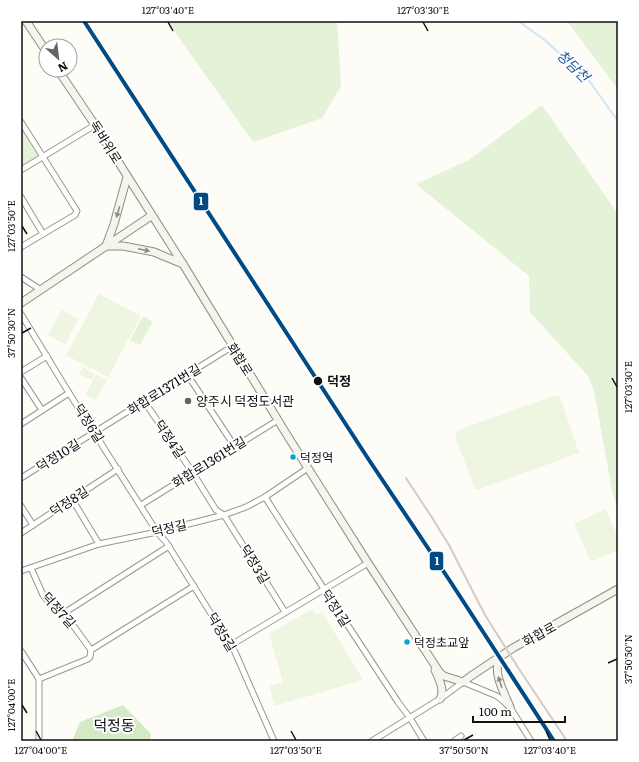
<svg xmlns="http://www.w3.org/2000/svg" width="639" height="762" font-family="Literata,'Noto Sans KR',serif">
<style>
.green{fill:#e4f2d8}
.forest{fill:#d4e9c6}
.pitch{fill:#eef6e2}
.lines{fill:none;stroke-linecap:round;stroke-linejoin:round}
.stream{stroke:#cfe4f6;stroke-width:2}
.minor-casing{stroke:#979795;stroke-width:7}
.secondary-casing{stroke:#8e8d8b;stroke-width:9}
.minor{stroke:#fffffe;stroke-width:5}
.secondary{stroke:#f5f5ec;stroke-width:7}
.rail{stroke:#d8c8c7;stroke-width:2}
.metro-1-casing{stroke:#fff;stroke-width:7}
.metro-1{stroke:#004a85;stroke-width:4}
.oneway{fill:#8e8e89}
.ticks{fill:none;stroke:#111;stroke-width:1.5}
.stop-dot{fill:#111;stroke:#fff;stroke-width:1.5}
.poi-dot{fill:#646362;stroke:#fff;stroke-width:1.5}
.bus-dot{fill:#00a9ce;stroke:#fff;stroke-width:1.5}
.labels{text-anchor:middle;stroke-width:4;stroke-linejoin:round;paint-order:stroke}
.bus-label{font-size:12px;fill:#111;stroke:#fff;text-anchor:start}
.street-label{font-size:13px;fill:#111;stroke:#fff}
.stop-label{font-size:13px;font-weight:bold;fill:#111;stroke:#fff;text-anchor:start}
.poi-label{font-size:13px;fill:#111;stroke:#fff;text-anchor:start}
.water-label{font-size:14px;font-style:italic;fill:#1c59a0;stroke:#fff}
.quarter-label{font-size:15px;fill:#111;stroke:#fff}
.line-badge{stroke:#fff;stroke-width:1.5}
.badge-label{font-size:11px;text-anchor:middle;font-weight:bold;fill:#fff}
.neatline{fill:none;stroke:#111;stroke-width:1.5}
.ticks-label{font-size:10px;text-anchor:middle;fill:#111}
</style>
<rect width="100%" height="100%" fill="#fdfcf7"/>
<g class="green">
<path d="M 167,21 L 337,21 L 341,86 L 322,118 L 253,142 Z"/>
<path d="M 567,21 L 618,21 L 618,89 Z"/>
<path d="M 542,105 L 618,214 L 618,507 L 613,496 L 594,391 L 588,376 L 530,312 L 529,276 L 416,184 L 469,160 Z"/>
<path d="M 21,128 L 38,156 L 21,166 Z"/>
<path d="M 143,316 L 153,322 L 140,345 L 130,340 Z"/>
</g>
<path class="forest" d="M 123,705 L 151,734 L 150,741 L 72,741 L 80,722 Z"/>
<g class="pitch">
<path d="M 99,294 L 141,316 L 108,377 L 66,355 Z"/>
<path d="M 62,310 L 79,319 L 65,344 L 48,335 Z"/>
<path d="M 83,367 L 95,374 L 91,380 L 79,374 Z"/>
<path d="M 96,374 L 107,380 L 96,400 L 85,395 Z"/>
<path d="M 556,395 L 560,397 L 579,453 L 477,490 L 475,489 L 455,436 L 458,430 Z"/>
<path d="M 605,509 L 618,536 L 618,550 L 591,562 L 574,524 Z"/>
<path d="M 312,609 L 316,615 L 322,612 L 363,680 L 275,706 L 269,686 L 283,682 L 269,634 Z"/>
</g>
<g class="lines">
<path class="stream" d="M 518,21 L 546,41 L 590,82 L 618,121"/>
<defs>
<g id="minor">
<path d="M 21,122 L 77,211 L 75,215 L 21,247"/>
<path d="M 21,170 L 95,125"/>
<path d="M 21,197 L 43,234"/>
<path d="M 21,277 L 41,290"/>
<path d="M 21,314 L 69,393 L 157,532 L 166,542 L 235,652 L 274,741"/>
<path d="M 21,372 L 47,356"/>
<path d="M 187,374 L 235,447"/>
<path d="M 21,378 L 42,410"/>
<path d="M 144,401 L 193,473 L 216,510 L 224,515 L 285,612"/>
<path d="M 21,424 L 69,393"/>
<path d="M 21,478 L 233,346"/>
<path d="M 265,497 L 324,589 L 398,702 L 410,718 L 424,741"/>
<path d="M 72,499 L 99,544"/>
<path d="M 141,505 L 278,420"/>
<path d="M 21,506 L 33,525"/>
<path d="M 21,533 L 118,469"/>
<path d="M 31,568 L 43,595 L 46,599 L 64,613 L 91,650"/>
<path d="M 21,571 L 99,544 L 157,532 L 224,515 L 246,507 L 265,497 L 308,468"/>
<path d="M 64,613 L 169,546"/>
<path d="M 231,645 L 368,563"/>
<path d="M 21,651 L 39,679 L 39,741"/>
<path d="M 39,679 L 88,659 L 90,657 L 91,650 L 194,586"/>
<path d="M 372,741 L 440,699 L 463,682 L 497,696 L 502,700 L 510,707 L 531,741"/>
<path d="M 454,741 L 461,736"/>
</g>
<g id="secondary">
<path d="M 26,21 L 46,51"/>
<path d="M 58,70 L 95,125 L 183,264 L 287,435 L 368,563 L 440,673 L 444,676 L 463,682 L 471,676 L 513,648 L 618,589"/>
<path d="M 106,246 L 123,246 L 154,252 L 183,264"/>
<path d="M 106,246 L 114,224 L 127,177"/>
<path d="M 21,303 L 151,216"/>
<path d="M 501,656 C 491,671 504,692 510,707"/>
<path d="M 435,670 C 439,679 445,690 440,699"/>
</g>
</defs>
<use href="#minor" class="minor-casing"/>
<use href="#secondary" class="secondary-casing"/>
<use href="#minor" class="minor"/>
<use href="#secondary" class="secondary"/>
<path class="rail" d="M 406,478 L 431,516 L 449,545 L 485,615 L 519,669 L 567,741"/>
<defs>
<path id="metro-1" d="M 84,21 L 369,460 L 450,581 L 554,741"/>
</defs>
<use href="#metro-1" class="metro-1-casing"/>
<use href="#metro-1" class="metro-1"/>
</g>
<defs><path id="oneway-solid" d="M-6-.8H1V-3.2L6.5 0L1 3.2V.8H-6Z"/></defs>
<g class="oneway">
<use href="#oneway-solid" transform="translate(118 212) rotate(106)"/>
<use href="#oneway-solid" transform="translate(144 250) rotate(12)"/>
<use href="#oneway-solid" transform="translate(500 682) rotate(-108)"/>
</g>
<path class="ticks" d="M 168,22 L 173,31M 423,22 L 428,31M 22,226 L 27,234M 22,333 L 31,328M 612,378 L 617,387M 608,663 L 617,659M 22,705 L 27,713M 36,731 L 41,740M 291,731 L 296,740M 546,731 L 550,740M 464,740 L 473,735"/>
<circle class="stop-dot" cx="318" cy="381" r="5"/>
<circle class="poi-dot" cx="188" cy="401" r="4"/>
<g class="bus-dot">
<circle cx="293" cy="457" r="3.5"/>
<circle cx="407" cy="642" r="3.5"/>
</g>
<g class="labels">
<g class="bus-label">
<text x="300" y="462">덕정역</text>
<text x="414" y="647">덕정초교앞</text>
</g>
<g class="street-label">
<text transform="translate(106 142) rotate(58)" y="5">독바위로</text>
<text transform="translate(240 359) rotate(58)" y="5">화합로</text>
<text transform="translate(164 389) rotate(-32)" y="5">화합로1371번길</text>
<text transform="translate(89 423) rotate(57)" y="5">덕정6길</text>
<text transform="translate(170 439) rotate(56)" y="5">덕정4길</text>
<text transform="translate(58 455) rotate(-32)" y="5">덕정10길</text>
<text transform="translate(209 462) rotate(-32)" y="5">화합로1361번길</text>
<text transform="translate(69 501) rotate(-33)" y="5">덕정8길</text>
<text transform="translate(169 528) rotate(-13)" y="5">덕정길</text>
<text transform="translate(255 564) rotate(58)" y="5">덕정3길</text>
<text transform="translate(336 608) rotate(57)" y="5">덕정1길</text>
<text transform="translate(59 610) rotate(48)" y="5">덕정7길</text>
<text transform="translate(222 632) rotate(59)" y="5">덕정5길</text>
<text transform="translate(539 634) rotate(-29)" y="5">화합로</text>
</g>
<g class="stop-label">
<text x="327" y="386">덕정</text>
</g>
<g class="poi-label">
<text x="196" y="406">양주시 덕정도서관</text>
</g>
<g class="water-label">
<text transform="translate(573 66) rotate(44)" y="5">청담천</text>
</g>
<g class="quarter-label">
<text x="114" y="731">덕정동</text>
</g>
</g>
<g class="line-badge">
<rect x="193" y="192" width="16" height="19" rx="4" fill="#004a85"/>
<rect x="429" y="551" width="15" height="20" rx="4" fill="#004a85"/>
</g>
<g class="badge-label">
<text x="201" y="205">1</text>
<text x="437" y="565">1</text>
</g>
<rect width="639" height="762" fill="none" stroke="#ffffff" stroke-width="44"/>
<g transform="translate(58 58) rotate(152)"><circle r="19" fill="#ffffff" stroke="#a0a0a0"/>
<path d="M0-3L7 15L0 10L-7 15Z" fill="#646362"/>
<text y="-6" font-size="11" font-weight="bold" text-anchor="middle" fill="#111111">N</text>
</g>
<path d="M473 716v6h92v-6" fill="none" stroke="#111111" stroke-width="2"/>
<text x="479" y="716" font-size="12" fill="#111111" stroke="#ffffff" stroke-width="3" paint-order="stroke">100 m</text>
<rect x="22" y="22" width="595" height="718" class="neatline"/>
<g class="ticks-label">
<text x="168" y="14">127°03'40"E</text>
<text x="423" y="14">127°03'30"E</text>
<text transform="translate(11 226) rotate(-90)" y="4">127°03'50"E</text>
<text transform="translate(11 333) rotate(-90)" y="4">37°50'30"N</text>
<text transform="translate(628 387) rotate(-90)" y="4">127°03'30"E</text>
<text transform="translate(628 659) rotate(-90)" y="4">37°50'50"N</text>
<text transform="translate(11 705) rotate(-90)" y="4">127°04'00"E</text>
<text x="41" y="754">127°04'00"E</text>
<text x="296" y="754">127°03'50"E</text>
<text x="464" y="754">37°50'50"N</text>
<text x="550" y="754">127°03'40"E</text>
</g>
</svg>
